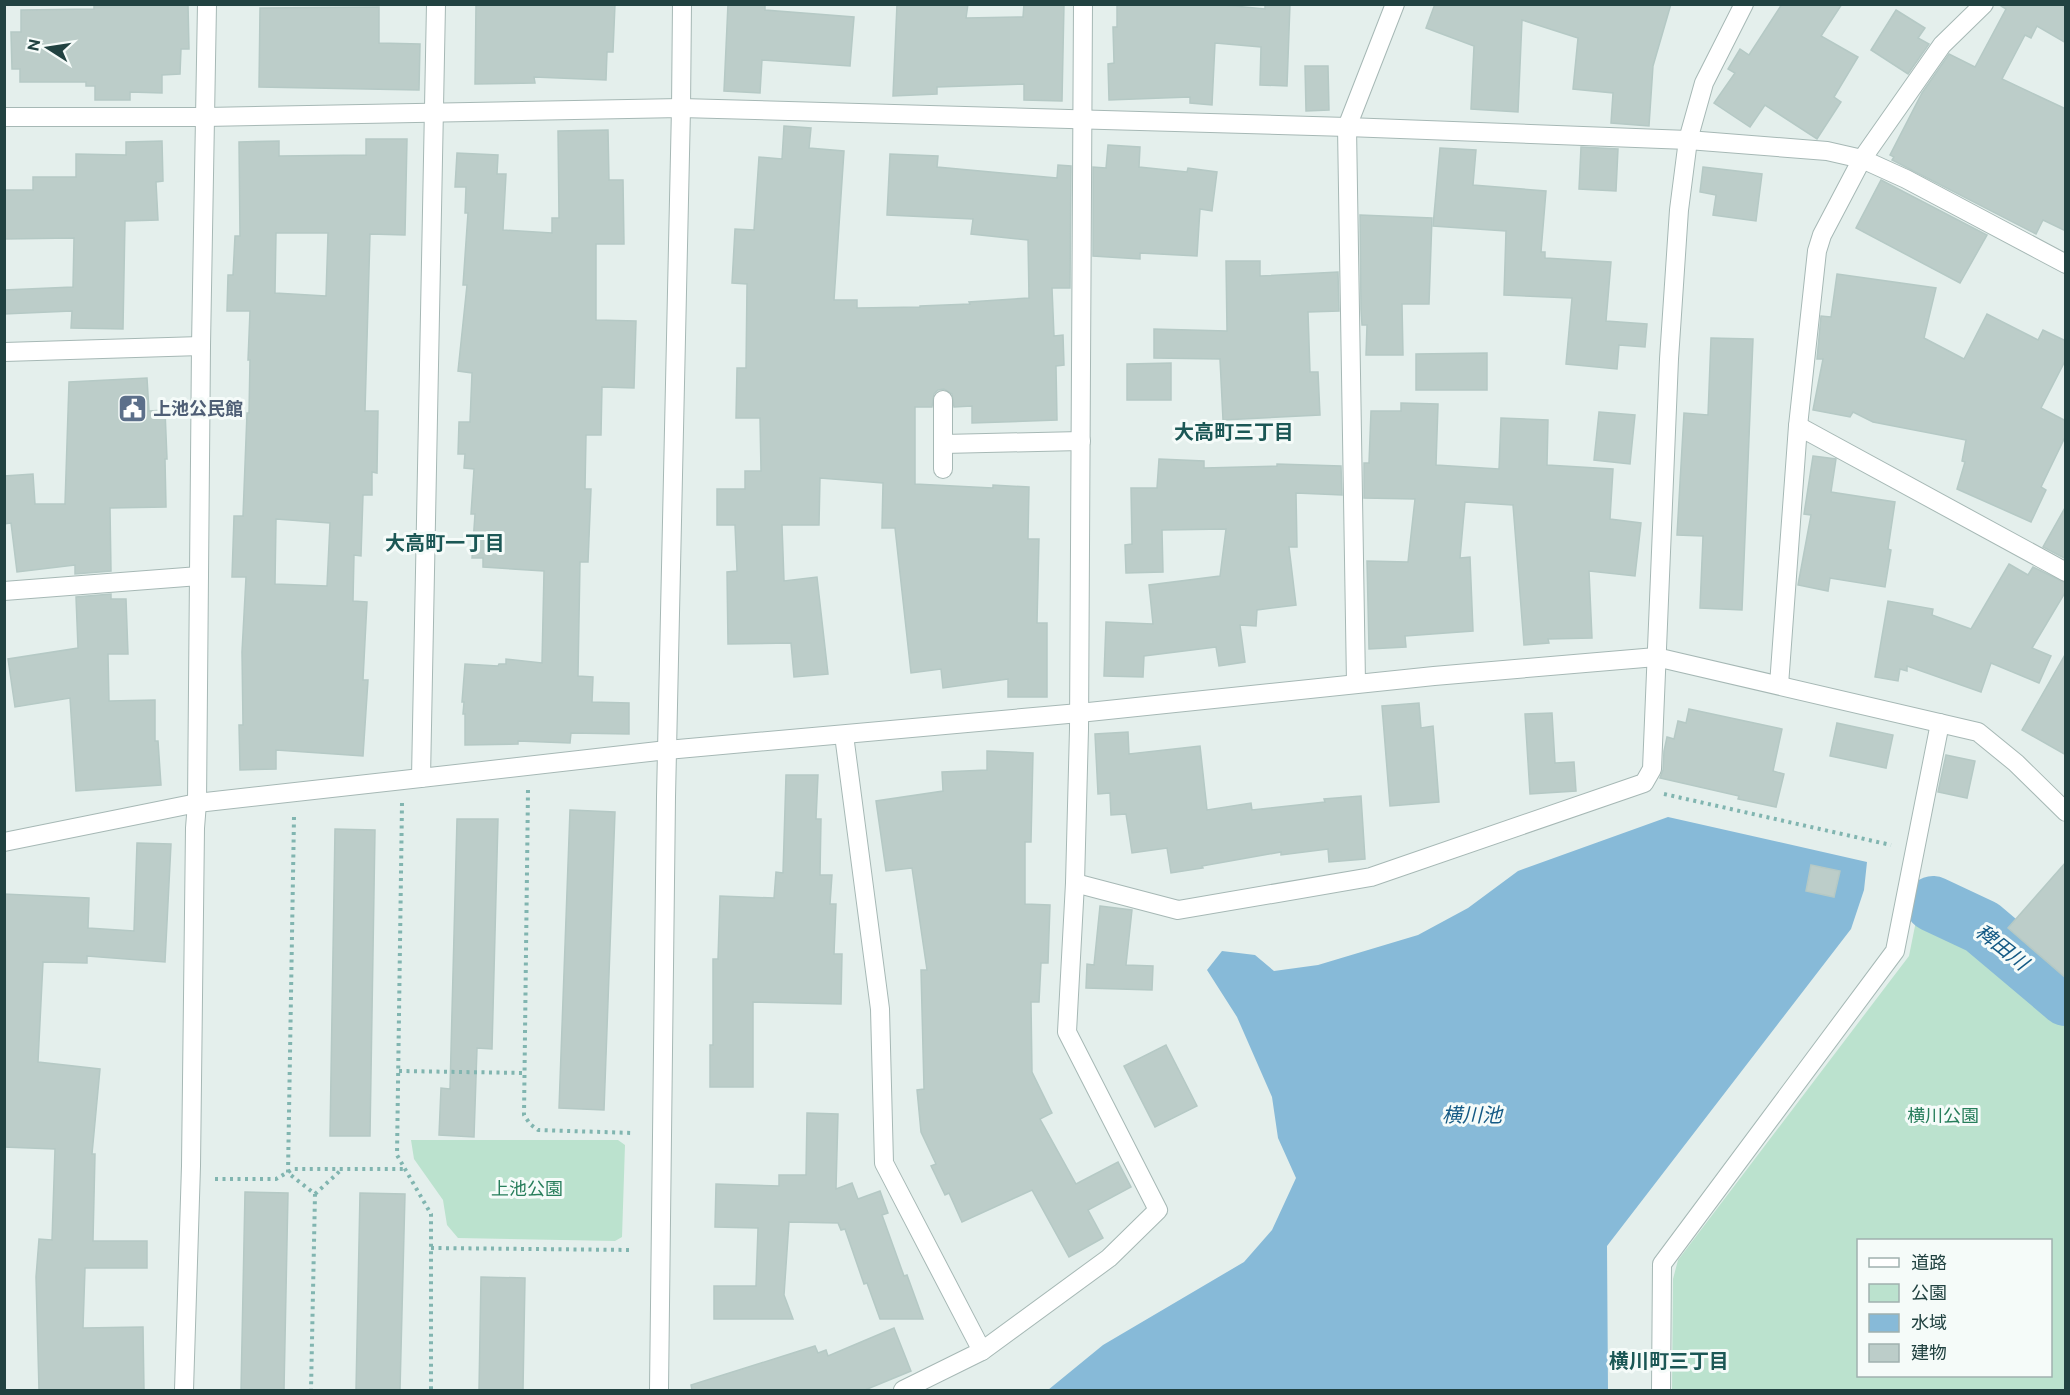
<svg xmlns="http://www.w3.org/2000/svg" width="2070" height="1395" font-family="Ubuntu,'Noto Sans JP',sans-serif">
<style>
.green{fill:#bbe2ce;fill-rule:evenodd}
.water{fill:#87bad8}
.lines{fill:none;stroke-linecap:round;stroke-linejoin:round}
.river{stroke:#87bad8;stroke-width:56}
.building{fill:#bccdc9;stroke:#b5c9c5;stroke-width:1.5;fill-rule:evenodd}
.minor-casing{stroke:#a6b8b5;stroke-width:20}
.path{stroke:#81b5b0;stroke-width:4;stroke-dasharray:3 4.5;stroke-linecap:butt}
.minor{stroke:#fff;stroke-width:18}
.labels{text-anchor:middle;stroke-width:6;stroke-linejoin:round;paint-order:stroke}
.service-label{font-size:18px;font-weight:bold;fill:#4e5e75;stroke:#f5fbf9;text-anchor:start}
.park-label{font-size:18px;fill:#277e5b;stroke:#f5fbf9}
.neighbourhood-label{font-size:20px;font-weight:bold;fill:#1b5755;stroke:#f5fbf9}
.water-label{font-size:20px;font-style:italic;fill:#145a85;stroke:#f5fbf9}
</style>
<rect width="100%" height="100%" fill="#e4efec"/>
<g class="green">
<path d="M 1918,911 L 1974,941 L 2024,974 L 2065,1012 L 2065,1390 L 1672,1390 L 1673,1279 L 1678,1260 L 1909,956 ZM 1858,1240 L 2050,1240 L 2050,1376 L 1858,1376 Z"/>
<path d="M 411,1140 L 618,1140 L 625,1145 L 622,1237 L 615,1241 L 458,1238 L 447,1225 L 443,1200 L 414,1159 Z"/>
</g>
<path class="water" d="M 1668,817 L 1867,862 L 1864,890 L 1851,929 L 1607,1246 L 1608,1390 L 1048,1390 L 1103,1345 L 1244,1262 L 1272,1230 L 1296,1178 L 1278,1138 L 1272,1097 L 1237,1017 L 1207,970 L 1222,951 L 1255,955 L 1274,971 L 1318,965 L 1418,935 L 1468,908 L 1518,871 Z"/>
<g class="lines">
<path class="river" d="M 1933,904 L 1982,927 L 2066,998"/>
</g>
<g class="building">
<path d="M 94,4 L 188,4 L 189,49 L 181,49 L 180,74 L 162,75 L 162,93 L 130,92 L 130,100 L 95,100 L 95,86 L 86,86 L 86,82 L 20,82 L 20,69 L 12,69 L 11,32 L 21,32 L 21,10 L 94,9 Z"/>
<path d="M 476,4 L 615,4 L 613,52 L 607,52 L 606,80 L 534,77 L 535,83 L 475,84 Z"/>
<path d="M 728,4 L 765,4 L 765,10 L 854,17 L 850,66 L 762,60 L 760,93 L 724,91 Z"/>
<path d="M 897,4 L 968,4 L 966,18 L 1023,17 L 1024,4 L 1064,4 L 1062,101 L 1024,100 L 1024,84 L 937,87 L 937,94 L 893,96 Z"/>
<path d="M 1117,4 L 1214,4 L 1265,9 L 1265,4 L 1290,4 L 1287,86 L 1260,85 L 1261,47 L 1215,43 L 1212,105 L 1190,103 L 1190,97 L 1109,100 L 1108,64 L 1114,63 L 1113,27 L 1117,27 Z"/>
<path d="M 1435,4 L 1671,4 L 1653,66 L 1649,126 L 1611,123 L 1613,93 L 1573,89 L 1578,38 L 1522,20 L 1518,112 L 1471,109 L 1474,46 L 1426,28 Z"/>
<path d="M 1782,4 L 1842,4 L 1821,36 L 1858,57 L 1834,97 L 1841,102 L 1817,139 L 1765,105 L 1750,127 L 1714,103 L 1735,73 L 1728,69 L 1740,49 L 1749,55 Z"/>
<path d="M 1998,4 L 2066,4 L 2066,43 L 2037,26 L 2031,38 L 2025,35 L 2002,79 L 2066,109 L 2066,231 L 2043,220 L 2036,234 L 1892,160 L 1894,157 L 1890,155 L 1922,93 L 1949,54 L 1975,67 L 2006,9 Z"/>
<path d="M 379,7 L 379,43 L 420,44 L 419,90 L 259,87 L 260,8 Z"/>
<path d="M 1896,10 L 1925,28 L 1918,38 L 1929,44 L 1908,74 L 1871,50 Z"/>
<path d="M 1305,66 L 1328,66 L 1329,110 L 1306,111 Z"/>
<path d="M 784,126 L 811,128 L 809,148 L 844,151 L 834,300 L 857,300 L 857,308 L 920,307 L 920,306 L 970,304 L 969,302 L 1029,298 L 1028,240 L 971,234 L 973,219 L 887,215 L 890,154 L 938,156 L 937,167 L 1057,178 L 1058,165 L 1071,166 L 1070,288 L 1052,288 L 1054,336 L 1063,335 L 1064,365 L 1056,366 L 1057,420 L 972,423 L 972,406 L 954,407 L 952,394 L 944,389 L 938,390 L 934,394 L 932,407 L 915,407 L 915,484 L 993,488 L 993,485 L 1029,487 L 1028,539 L 1039,539 L 1037,623 L 1047,623 L 1047,697 L 1008,697 L 1008,679 L 943,688 L 941,669 L 911,673 L 895,528 L 882,528 L 883,483 L 820,478 L 819,525 L 782,525 L 784,581 L 817,577 L 828,674 L 794,677 L 791,643 L 728,644 L 727,572 L 737,571 L 735,525 L 717,525 L 717,489 L 745,489 L 745,471 L 761,471 L 760,418 L 736,418 L 737,368 L 746,368 L 747,284 L 732,283 L 735,229 L 754,230 L 759,157 L 782,159 Z"/>
<path d="M 608,130 L 609,180 L 623,180 L 624,244 L 596,244 L 596,320 L 636,321 L 634,388 L 602,387 L 601,435 L 586,435 L 585,489 L 591,489 L 588,562 L 580,562 L 578,676 L 593,677 L 592,702 L 629,703 L 629,734 L 571,733 L 570,743 L 518,741 L 518,744 L 465,745 L 465,714 L 463,714 L 464,702 L 462,702 L 465,664 L 498,666 L 499,664 L 506,664 L 506,659 L 542,663 L 544,571 L 483,567 L 483,558 L 472,558 L 475,514 L 471,514 L 474,469 L 464,468 L 465,454 L 458,454 L 459,422 L 470,422 L 472,373 L 458,371 L 467,285 L 463,285 L 468,213 L 465,213 L 466,187 L 455,187 L 457,153 L 498,155 L 497,174 L 506,174 L 503,230 L 552,233 L 552,218 L 559,218 L 558,131 Z"/>
<path d="M 366,139 L 407,139 L 405,235 L 370,234 L 365,411 L 378,411 L 377,473 L 372,472 L 372,495 L 363,495 L 361,556 L 354,555 L 353,601 L 367,602 L 363,680 L 368,680 L 363,756 L 276,750 L 276,769 L 240,770 L 239,725 L 243,725 L 242,652 L 246,577 L 232,577 L 234,516 L 243,516 L 247,413 L 249,413 L 250,360 L 248,360 L 250,311 L 227,311 L 228,275 L 233,275 L 235,236 L 240,236 L 239,142 L 279,141 L 279,156 L 366,155 ZM 276,233 L 328,233 L 326,296 L 275,293 ZM 276,519 L 330,523 L 327,586 L 275,584 Z"/>
<path d="M 162,141 L 163,181 L 156,182 L 158,220 L 125,221 L 123,329 L 71,328 L 72,311 L 4,314 L 4,290 L 73,287 L 74,238 L 4,239 L 4,190 L 33,190 L 33,177 L 76,177 L 76,154 L 126,155 L 126,142 Z"/>
<path d="M 1108,145 L 1140,147 L 1139,167 L 1187,172 L 1188,168 L 1217,172 L 1212,211 L 1200,209 L 1197,256 L 1140,253 L 1140,259 L 1093,256 L 1093,167 L 1106,168 Z"/>
<path d="M 1581,147 L 1618,149 L 1616,191 L 1579,189 Z"/>
<path d="M 1440,148 L 1476,150 L 1473,185 L 1546,191 L 1541,252 L 1545,252 L 1545,258 L 1611,262 L 1606,321 L 1647,324 L 1645,347 L 1619,345 L 1617,369 L 1566,364 L 1572,298 L 1504,295 L 1506,231 L 1433,226 Z"/>
<path d="M 1703,167 L 1762,174 L 1756,221 L 1713,215 L 1716,195 L 1700,192 Z"/>
<path d="M 1881,180 L 1987,235 L 1960,283 L 1856,228 Z"/>
<path d="M 1360,215 L 1432,218 L 1429,304 L 1402,304 L 1403,355 L 1366,355 L 1367,325 L 1362,325 L 1361,310 Z"/>
<path d="M 1226,261 L 1260,261 L 1260,276 L 1338,272 L 1339,311 L 1308,312 L 1310,372 L 1318,372 L 1320,415 L 1223,420 L 1220,359 L 1154,358 L 1154,329 L 1227,331 Z"/>
<path d="M 1837,274 L 1936,288 L 1924,338 L 1964,359 L 1987,314 L 2038,340 L 2043,330 L 2066,341 L 2066,359 L 2041,408 L 2066,421 L 2066,435 L 2041,487 L 2046,490 L 2031,522 L 1957,489 L 1965,462 L 1962,461 L 1966,440 L 1873,422 L 1853,412 L 1850,417 L 1813,410 L 1823,359 L 1817,359 L 1821,316 L 1831,317 Z"/>
<path d="M 1711,338 L 1753,339 L 1742,610 L 1700,608 L 1703,536 L 1677,535 L 1684,413 L 1708,415 Z"/>
<path d="M 1487,353 L 1487,390 L 1416,390 L 1416,354 Z"/>
<path d="M 1171,363 L 1171,400 L 1127,400 L 1127,364 Z"/>
<path d="M 147,378 L 149,411 L 165,410 L 167,459 L 165,459 L 166,507 L 110,508 L 111,571 L 75,574 L 75,565 L 17,572 L 11,523 L 4,524 L 4,476 L 33,474 L 35,504 L 65,504 L 69,382 Z"/>
<path d="M 1401,403 L 1438,404 L 1436,465 L 1499,469 L 1501,418 L 1548,420 L 1547,465 L 1613,469 L 1610,519 L 1641,523 L 1635,576 L 1589,571 L 1592,638 L 1548,639 L 1549,643 L 1524,645 L 1513,505 L 1465,502 L 1460,558 L 1470,557 L 1473,631 L 1405,636 L 1406,647 L 1369,649 L 1367,561 L 1408,562 L 1415,499 L 1364,498 L 1364,463 L 1369,463 L 1371,411 L 1401,411 Z"/>
<path d="M 1599,412 L 1635,415 L 1630,464 L 1594,460 Z"/>
<path d="M 1813,456 L 1836,459 L 1831,492 L 1895,502 L 1888,549 L 1891,550 L 1885,587 L 1830,578 L 1828,591 L 1798,585 L 1811,515 L 1804,514 Z"/>
<path d="M 1159,459 L 1204,461 L 1204,468 L 1277,466 L 1277,464 L 1341,466 L 1342,495 L 1296,493 L 1297,547 L 1289,547 L 1296,605 L 1257,610 L 1256,626 L 1240,625 L 1245,662 L 1219,666 L 1216,647 L 1144,656 L 1143,677 L 1104,676 L 1106,622 L 1153,624 L 1149,585 L 1220,576 L 1226,529 L 1162,530 L 1163,572 L 1126,573 L 1125,545 L 1132,544 L 1131,488 L 1157,488 Z"/>
<path d="M 2066,506 L 2066,559 L 2043,547 Z"/>
<path d="M 2009,564 L 2028,575 L 2033,567 L 2066,583 L 2066,591 L 2032,648 L 2051,656 L 2039,683 L 1991,663 L 1981,692 L 1907,666 L 1907,671 L 1900,669 L 1898,681 L 1875,677 L 1888,601 L 1933,609 L 1932,615 L 1971,629 Z"/>
<path d="M 111,594 L 111,599 L 126,599 L 128,654 L 108,654 L 109,701 L 155,700 L 155,741 L 158,741 L 161,785 L 76,791 L 70,698 L 15,707 L 8,659 L 78,648 L 76,597 Z"/>
<path d="M 2066,653 L 2066,755 L 2022,730 Z"/>
<path d="M 1419,703 L 1421,728 L 1433,726 L 1439,802 L 1390,806 L 1382,706 Z"/>
<path d="M 1689,709 L 1782,729 L 1773,771 L 1784,774 L 1776,807 L 1738,799 L 1739,796 L 1660,778 L 1663,770 L 1664,751 L 1667,737 L 1674,739 L 1678,721 L 1686,723 Z"/>
<path d="M 1552,713 L 1555,763 L 1574,762 L 1576,791 L 1530,794 L 1525,714 Z"/>
<path d="M 1837,723 L 1893,735 L 1886,768 L 1830,756 Z"/>
<path d="M 1128,732 L 1129,754 L 1200,746 L 1207,810 L 1251,803 L 1252,810 L 1325,802 L 1324,799 L 1361,796 L 1365,859 L 1329,862 L 1328,849 L 1281,855 L 1281,852 L 1202,866 L 1203,868 L 1171,873 L 1167,848 L 1132,853 L 1126,814 L 1111,815 L 1110,793 L 1098,794 L 1095,734 Z"/>
<path d="M 987,751 L 1033,753 L 1031,842 L 1025,842 L 1025,904 L 1050,905 L 1048,963 L 1041,963 L 1039,1002 L 1031,1002 L 1032,1072 L 1052,1113 L 1040,1119 L 1076,1184 L 1118,1162 L 1131,1187 L 1088,1210 L 1103,1238 L 1069,1257 L 1032,1190 L 962,1222 L 949,1193 L 945,1195 L 931,1166 L 936,1164 L 921,1132 L 917,1090 L 924,1089 L 921,970 L 927,970 L 912,868 L 886,871 L 876,801 L 943,791 L 942,772 L 987,770 Z"/>
<path d="M 1946,755 L 1975,761 L 1967,798 L 1938,792 Z"/>
<path d="M 786,775 L 818,775 L 816,819 L 821,819 L 820,875 L 832,875 L 830,904 L 836,904 L 834,954 L 842,954 L 841,1004 L 753,1002 L 753,1087 L 710,1087 L 710,1045 L 713,1045 L 713,959 L 718,959 L 720,896 L 774,898 L 776,872 L 783,873 Z"/>
<path d="M 570,810 L 615,812 L 604,1110 L 559,1108 Z"/>
<path d="M 457,819 L 498,819 L 492,1049 L 477,1048 L 474,1137 L 439,1135 L 441,1088 L 450,1089 Z"/>
<path d="M 335,829 L 375,830 L 370,1136 L 330,1136 Z"/>
<path d="M 137,843 L 171,844 L 165,962 L 87,956 L 87,963 L 43,962 L 38,1062 L 100,1069 L 92,1154 L 95,1154 L 93,1241 L 147,1241 L 147,1268 L 85,1268 L 83,1328 L 143,1327 L 144,1390 L 39,1390 L 36,1277 L 39,1239 L 52,1240 L 55,1149 L 4,1147 L 6,941 L 4,940 L 4,894 L 89,898 L 88,928 L 134,931 Z"/>
<path d="M 2066,862 L 2066,978 L 2008,928 Z"/>
<path d="M 1811,865 L 1840,871 L 1834,897 L 1806,891 Z"/>
<path d="M 1100,906 L 1132,910 L 1126,965 L 1153,966 L 1152,990 L 1086,988 L 1087,964 L 1094,965 Z"/>
<path d="M 1166,1045 L 1197,1106 L 1155,1127 L 1124,1066 Z"/>
<path d="M 807,1113 L 838,1114 L 836,1189 L 852,1183 L 858,1199 L 880,1191 L 888,1213 L 882,1215 L 904,1276 L 907,1275 L 923,1319 L 880,1319 L 867,1283 L 864,1284 L 845,1229 L 841,1230 L 838,1223 L 789,1222 L 784,1295 L 793,1319 L 714,1319 L 714,1286 L 756,1286 L 758,1228 L 715,1227 L 716,1184 L 779,1186 L 779,1175 L 806,1175 Z"/>
<path d="M 245,1192 L 288,1193 L 284,1390 L 241,1390 Z"/>
<path d="M 360,1193 L 405,1194 L 400,1390 L 356,1390 Z"/>
<path d="M 481,1277 L 525,1278 L 523,1390 L 479,1390 Z"/>
<path d="M 894,1328 L 911,1371 L 865,1390 L 692,1390 L 691,1385 L 815,1346 L 818,1353 L 826,1350 L 828,1356 Z"/>
</g>
<g class="lines">
<defs>
<g id="minor">
<path d="M 4,117 L 205,117 L 681,108 L 1347,127 L 1688,140 L 1827,151 L 1862,159 L 1906,179 L 2066,264"/>
<path d="M 4,352 L 201,346"/>
<path d="M 1798,426 L 2066,572"/>
<path d="M 943,444 L 1081,441"/>
<path d="M 943,469 L 943,400"/>
<path d="M 4,591 L 199,576"/>
<path d="M 1356,683 L 1347,127 L 1395,4"/>
<path d="M 1779,685 L 1798,426 L 1817,251 L 1822,235 L 1862,159 L 1942,45 L 1984,4"/>
<path d="M 844,735 L 880,1009 L 884,1163 L 982,1351"/>
<path d="M 421,778 L 436,4"/>
<path d="M 4,842 L 197,803 L 403,780 L 667,750 L 1079,713 L 1434,676 L 1656,657 L 1978,732 L 2016,763 L 2066,812"/>
<path d="M 1075,883 L 1178,910 L 1371,877 L 1644,783 L 1652,769 L 1669,359 L 1679,210 L 1688,140 L 1704,83 L 1744,4"/>
<path d="M 184,1390 L 191,1166 L 195,828 L 197,803 L 201,346 L 207,4"/>
<path d="M 659,1390 L 666,797 L 681,108 L 682,4"/>
<path d="M 903,1390 L 982,1351 L 1109,1258 L 1158,1210 L 1067,1032 L 1075,883 L 1079,729 L 1083,4"/>
<path d="M 1661,1390 L 1662,1264 L 1895,951 L 1940,723"/>
</g>
</defs>
<use href="#minor" class="minor-casing"/>
<g class="path">
<path d="M 528,790 L 524,1115 L 530,1124 L 538,1130 L 634,1133"/>
<path d="M 1664,794 L 1891,845"/>
<path d="M 402,803 L 397,1155 L 431,1214 L 431,1390"/>
<path d="M 294,817 L 288,1173 L 315,1194 L 311,1390"/>
<path d="M 399,1071 L 524,1073"/>
<path d="M 215,1179 L 276,1179 L 293,1169 L 405,1169"/>
<path d="M 315,1194 L 341,1170"/>
<path d="M 431,1248 L 633,1250"/>
</g>
<use href="#minor" class="minor"/>
</g>
<defs>
<symbol id="civic-square" viewBox="-11 -11 22 22"><rect x="-9" y="-9" width="18" height="18" rx="4" fill="#5c6f8a" stroke="#f5fbf9"/><path d="M-.6-6.5H3V-4.5H.6V-3L4-1V1h2V6H-6V1h2V-1L-.6-3ZM-1.2 2.5V6h2.4V2.5Z" fill="#fff"/></symbol>
</defs>
<g fill-rule="evenodd">
<use href="#civic-square" x="116" y="392" width="33" height="33"/>
</g>
<g class="labels">
<g class="service-label">
<text x="153" y="415">上池公民館</text>
</g>
<g class="park-label">
<text x="1943" y="1122">横川公園</text>
<text x="527" y="1195">上池公園</text>
</g>
<g class="neighbourhood-label">
<text x="1234" y="439">大高町三丁目</text>
<text x="445" y="550">大高町一丁目</text>
<text x="1669" y="1368">横川町三丁目</text>
</g>
<g class="water-label">
<text transform="translate(2002 947) rotate(38)" y="7">稗田川</text>
<text x="1472" y="1122">横川池</text>
</g>
</g>
<rect width="2070" height="1395" fill="none" stroke="#214241" stroke-width="12"/>
<rect x="1857" y="1239" width="195" height="138" fill="#f5fbf9" stroke="#a0b1af" stroke-width="1.5"/>
<rect x="1869" y="1258" width="30" height="9" fill="#ffffff" stroke="#a0b1af" stroke-width="1.5"/>
<text x="1911" y="1269" font-size="18" fill="#214241">道路</text>
<rect x="1869" y="1284" width="30" height="18" fill="#bbe2ce" stroke="#a0b1af" stroke-width="1.5"/>
<text x="1911" y="1299" font-size="18" fill="#214241">公園</text>
<rect x="1869" y="1314" width="30" height="18" fill="#87bad8" stroke="#a0b1af" stroke-width="1.5"/>
<text x="1911" y="1329" font-size="18" fill="#214241">水域</text>
<rect x="1869" y="1344" width="30" height="18" fill="#bccdc9" stroke="#a0b1af" stroke-width="1.5"/>
<text x="1911" y="1359" font-size="18" fill="#214241">建物</text>
<g transform="translate(48 48) rotate(282)" stroke="#f5fbf9" stroke-width="4.5" paint-order="stroke">
<path d="M0-4.5L10 22L0 15L-10 22Z" fill="#214241"/>
<text y="-9" font-size="16" font-weight="bold" text-anchor="middle" fill="#214241">N</text>
</g>
</svg>
